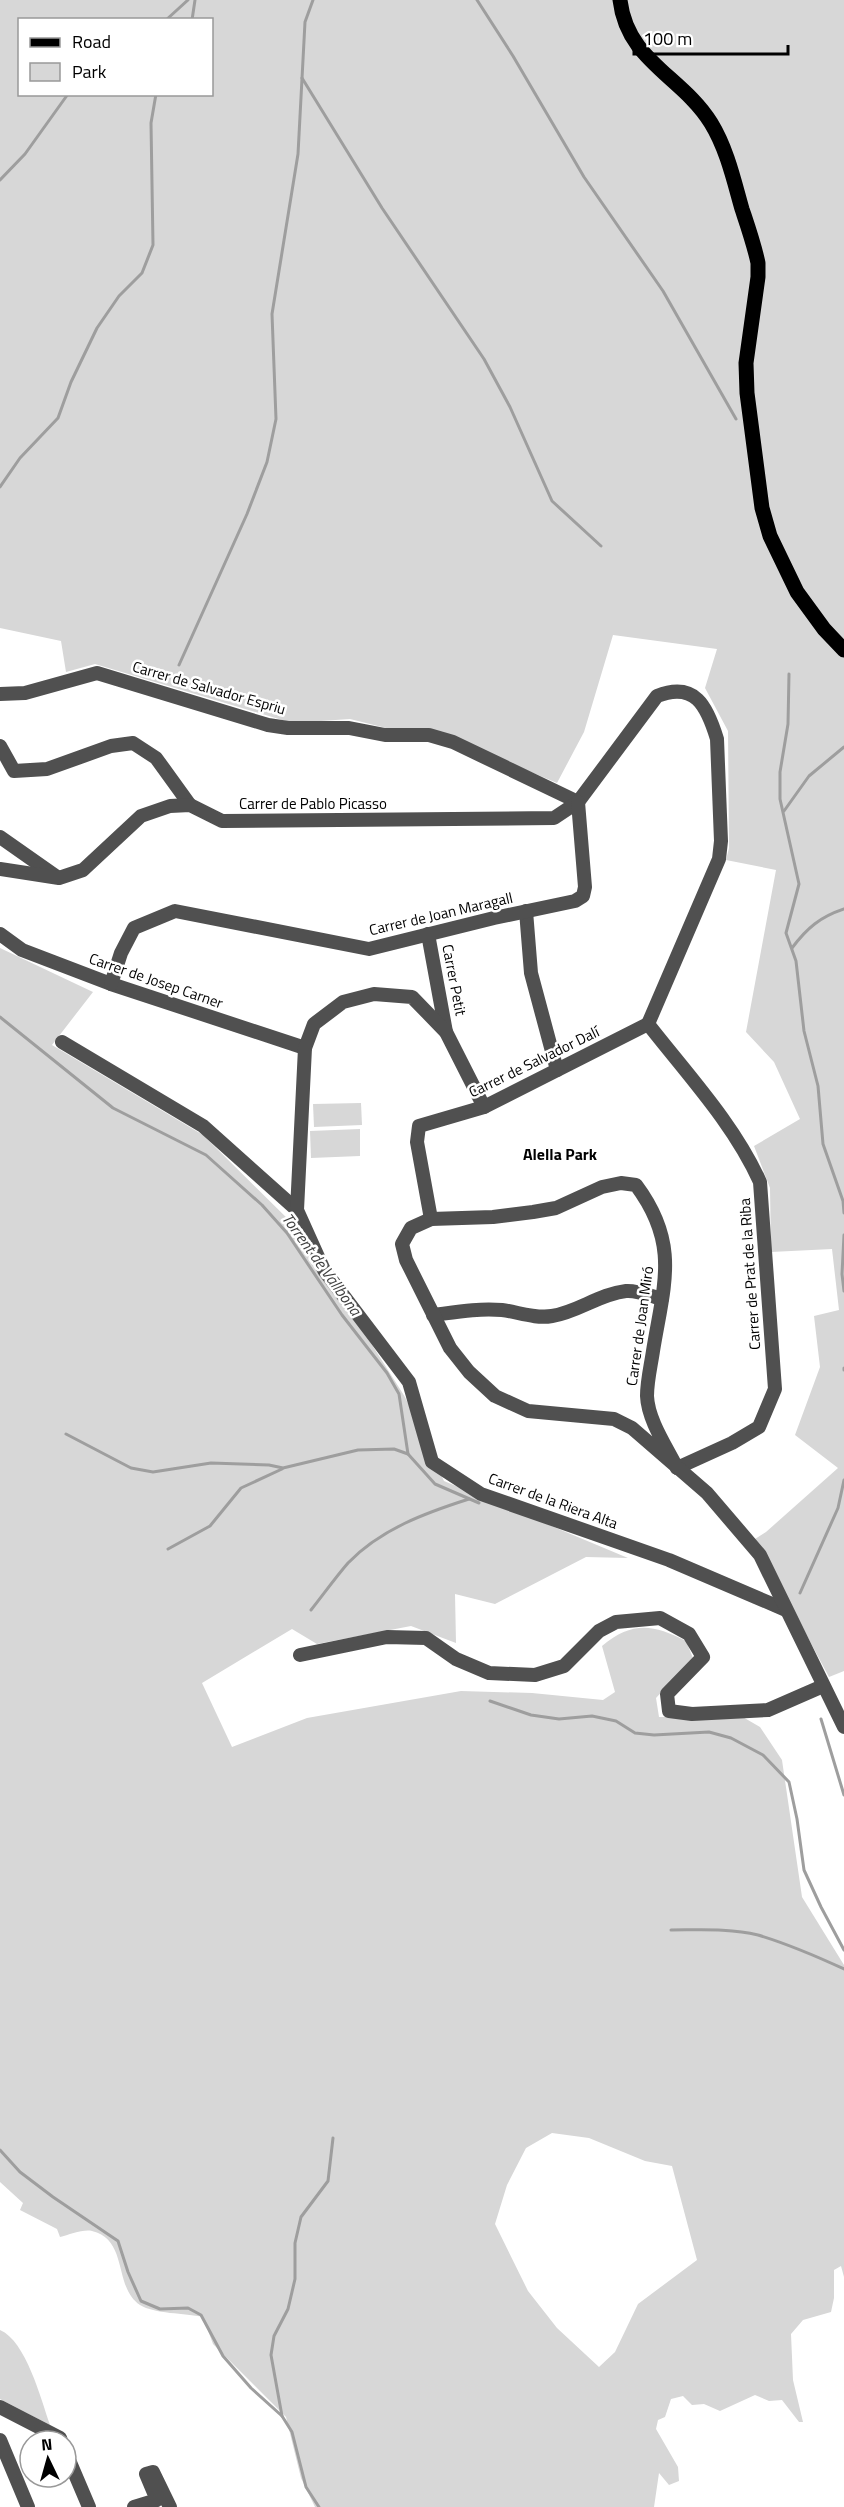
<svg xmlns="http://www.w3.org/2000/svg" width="844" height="2507" font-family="'Titillium Web',sans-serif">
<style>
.green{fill:#d7d7d7;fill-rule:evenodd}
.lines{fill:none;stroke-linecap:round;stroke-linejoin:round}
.stream{stroke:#9e9e9e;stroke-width:3}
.major-casing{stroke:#dbdbdb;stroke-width:16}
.minor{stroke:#505050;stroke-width:14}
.major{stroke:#000;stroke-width:15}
.labels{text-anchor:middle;stroke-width:5;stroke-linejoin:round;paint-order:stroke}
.street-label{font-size:15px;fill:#000;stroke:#fff}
.neighbourhood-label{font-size:16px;font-weight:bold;fill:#000;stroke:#fff}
.water-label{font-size:16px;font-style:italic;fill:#3f3f3f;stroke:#fff}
</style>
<rect width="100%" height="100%" fill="#fff"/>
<g class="green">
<path d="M 0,0 L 844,0 L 844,1671 L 829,1677 L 755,1539 L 766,1532 L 838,1468 L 795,1435 L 820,1367 L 814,1316 L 839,1310 L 832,1249 L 771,1252 L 770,1188 L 754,1146 L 800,1119 L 774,1062 L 746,1032 L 776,870 L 726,860 L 729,848 L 728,731 L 705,688 L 717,649 L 613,635 L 584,732 L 557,783 L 430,729 L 386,728 L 350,719 L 292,723 L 95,664 L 66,672 L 61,641 L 0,628 ZM 20,20 L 212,20 L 212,94 L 20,94 Z"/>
<path d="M 0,948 L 93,992 L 52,1045 L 203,1135 L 300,1231 L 405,1397 L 444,1481 L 628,1558 L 586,1557 L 495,1604 L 455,1594 L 456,1643 L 411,1626 L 317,1644 L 292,1629 L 202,1683 L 232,1747 L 307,1718 L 461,1691 L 532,1693 L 603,1700 L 615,1692 L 602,1646 C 632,1621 653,1624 686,1641 L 693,1658 L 656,1698 L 659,1717 L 741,1716 L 760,1727 L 782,1760 L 802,1897 L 844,1965 L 844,2277 L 841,2266 L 834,2270 L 834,2298 L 831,2312 L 803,2320 L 791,2334 L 793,2380 L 803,2422 L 799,2422 L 782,2400 L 769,2401 L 755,2395 L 720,2411 L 704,2404 L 692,2405 L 683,2396 L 671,2399 L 665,2417 L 658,2420 L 656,2429 L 678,2467 L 679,2481 L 669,2485 L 659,2473 L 654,2507 L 315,2507 L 301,2478 L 286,2417 L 213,2344 L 203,2317 C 185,2313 154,2314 140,2305 C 113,2287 129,2240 92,2231 C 83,2229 69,2235 60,2237 L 57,2229 L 20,2210 L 23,2203 L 0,2182 ZM 552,2133 L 589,2138 L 645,2161 L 672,2166 L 697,2260 L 638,2304 L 615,2352 L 599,2367 L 557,2328 L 528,2291 L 495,2224 L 507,2185 L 526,2148 Z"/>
<path d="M 361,1103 L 362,1125 L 314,1127 L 313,1104 Z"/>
<path d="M 360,1129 L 360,1156 L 311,1158 L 310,1131 Z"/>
<path d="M 0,2330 C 26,2341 41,2399 50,2425 L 0,2399 Z"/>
</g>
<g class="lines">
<g class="stream">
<path d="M 477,0 L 513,56 L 584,177 L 663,291 L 736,419"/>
<path d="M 166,20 L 188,0"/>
<path d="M 192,20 L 195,0"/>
<path d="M 302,78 L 382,208 L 484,359 L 510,407 L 552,501 L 601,546"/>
<path d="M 0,180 L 25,154 L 68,94"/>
<path d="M 0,487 L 20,458 L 58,418 L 71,382 L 97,328 L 119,296 L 142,273 L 153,245 L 151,123 L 156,94"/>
<path d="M 179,665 L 247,514 L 267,462 L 276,419 L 272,314 L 298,154 L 305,22 L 313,0"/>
<path d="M 789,674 L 788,724 L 780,772 L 780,799 L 799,884 L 786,933 L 796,961 L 804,1031 L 818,1086 L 823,1144 L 843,1201 L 844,1213"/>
<path d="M 784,811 L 809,776 L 844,747"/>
<path d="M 792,948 C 807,928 820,917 844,909"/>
<path d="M 0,1017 L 113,1108 L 206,1155 L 262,1205 L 287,1233 L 342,1315 L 387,1373 L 399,1394 L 408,1454 L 435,1484 L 479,1503"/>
<path d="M 844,1235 L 842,1274 L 844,1291"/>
<path d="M 844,1368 L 844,1370"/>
<path d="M 66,1434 L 131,1468 L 153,1472 L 211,1463 L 269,1465 L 283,1468 L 358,1450 L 394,1449 L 408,1454"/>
<path d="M 168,1549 L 210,1526 L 241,1488 L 282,1469"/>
<path d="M 800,1593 L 838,1508 L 844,1480"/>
<path d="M 311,1610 C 323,1595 335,1578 348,1563 C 381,1529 425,1513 469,1499"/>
<path d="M 490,1701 L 531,1715 L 559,1719 L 592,1716 L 616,1721 L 635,1733 L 654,1735 L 709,1732 L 731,1738 L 763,1755 L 789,1782 L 797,1819 L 804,1870 L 821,1907 L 844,1950"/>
<path d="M 821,1719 L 844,1795"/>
<path d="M 671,1930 C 699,1930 730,1928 758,1935 C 788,1944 816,1956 844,1969"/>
<path d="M 0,2150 L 20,2172 L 53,2197 L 118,2241 L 128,2272 L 141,2301 L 160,2309 L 188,2308 L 201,2315 L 223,2356 L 251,2388 L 282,2416 L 292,2432 L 306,2487 L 319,2507"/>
<path d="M 282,2416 L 271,2355 L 274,2336 L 288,2309 L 295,2279 L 295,2243 L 301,2217 L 328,2181 L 333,2138"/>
</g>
<defs>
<path id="major" d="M 620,0 C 627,61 682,76 711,123 C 727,149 734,181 742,209 C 748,227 754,244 758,263 L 758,277 L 746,363 L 747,393 L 762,508 L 770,536 L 797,592 L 824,629 L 844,650"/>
</defs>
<use href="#major" class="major-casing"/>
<g class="minor">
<path d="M 0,694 L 25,693 L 97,673 L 268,725 L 288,728 L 349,728 L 385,735 L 429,735 L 453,742 L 578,802"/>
<path d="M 0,746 L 14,771 L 47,769 L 111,746 L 133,743 L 156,758 L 190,805"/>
<path d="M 0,837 L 57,877"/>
<path d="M 0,869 L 59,878 L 83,870 L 141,816 L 170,806 L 190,805 L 222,821 L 554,818 L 578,802 L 657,696 C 695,681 707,706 717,739 L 721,841 L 719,859 L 648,1024"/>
<path d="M 526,911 L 531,973 L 557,1070"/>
<path d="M 0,934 L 22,950 L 111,984 L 305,1048"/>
<path d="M 428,934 L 446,1032"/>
<path d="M 111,984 L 121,953 L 134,928 L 175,911 L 369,949 L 494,918 L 575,901 L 583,896 L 585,887 L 578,802"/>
<path d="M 648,1024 C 687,1074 734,1124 760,1182 L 775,1389 L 759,1427 L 732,1443 L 677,1468"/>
<path d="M 62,1042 L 203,1126 L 297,1210"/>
<path d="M 484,1107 L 446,1032 L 412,997 L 374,994 L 343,1002 L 314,1024 L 305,1048 L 297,1210 L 324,1270 L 409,1382 L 432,1462 L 481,1494 L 669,1560 L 786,1610"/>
<path d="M 431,1219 L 417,1142 L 419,1126 L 484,1107 L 648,1024"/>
<path d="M 433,1315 C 456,1312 478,1308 502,1310 C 518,1312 535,1319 552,1316 C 578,1312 599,1294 626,1291 C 637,1290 651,1296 662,1299"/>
<path d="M 677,1468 C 666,1446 648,1420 647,1396 C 647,1381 651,1365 653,1351 C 664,1284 680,1244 636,1185 L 621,1183 L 602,1187 L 556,1208 L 533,1212 L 493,1217 L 431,1219 L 411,1228 L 402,1244 L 406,1260 L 450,1348 L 469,1372 L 495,1396 L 528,1411 L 614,1419 L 632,1428 L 707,1493 L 760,1555 L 844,1727"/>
<path d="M 300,1655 L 387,1637 L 426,1638 L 456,1659 L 489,1673 L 535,1675 L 564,1666 L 599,1631 L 616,1622 L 660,1618 L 689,1634 L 703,1657 L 667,1694 L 669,1711 L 692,1714 L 768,1710 L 823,1686"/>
<path d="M 0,2407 L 60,2438 L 61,2441"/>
<path d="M 0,2440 L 28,2507"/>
<path d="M 66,2453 L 89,2507"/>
<path d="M 134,2507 L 157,2500 L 146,2474 L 153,2472 L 170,2507"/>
</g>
<use href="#major" class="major"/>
</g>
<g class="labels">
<g class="street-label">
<text transform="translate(209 688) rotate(16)" y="5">Carrer de Salvador Espriu</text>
<text x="313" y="809">Carrer de Pablo Picasso</text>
<text transform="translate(441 914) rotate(-13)" y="5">Carrer de Joan Maragall</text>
<text transform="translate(454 980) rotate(79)" y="5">Carrer Petit</text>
<text transform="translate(156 981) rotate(19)" y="5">Carrer de Josep Carner</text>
<text transform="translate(534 1062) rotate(-26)" y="5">Carrer de Salvador Dalí</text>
<text transform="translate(750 1274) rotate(-94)" y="5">Carrer de Prat de la Riba</text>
<text transform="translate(640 1326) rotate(-82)" y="5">Carrer de Joan Miró</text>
<text transform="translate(553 1501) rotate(20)" y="5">Carrer de la Riera Alta</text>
</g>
<g class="neighbourhood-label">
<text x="560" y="1160">Alella Park</text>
</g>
<g class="water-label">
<text transform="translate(322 1264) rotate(54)" y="6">Torrent de Vallbona</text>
</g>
</g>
<rect x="18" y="18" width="195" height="78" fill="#ffffff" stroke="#999999" stroke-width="1.5"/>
<rect x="30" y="38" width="30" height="9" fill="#000000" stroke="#999999" stroke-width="1.5"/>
<text x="72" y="48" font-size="18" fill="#000000">Road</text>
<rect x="30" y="63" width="30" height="18" fill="#d7d7d7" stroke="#999999" stroke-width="1.5"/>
<text x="72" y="78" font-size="18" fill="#000000">Park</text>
<g transform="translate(48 2459) rotate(355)"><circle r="28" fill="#ffffff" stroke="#999999" stroke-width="1.5"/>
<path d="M0-4.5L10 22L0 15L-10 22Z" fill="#000000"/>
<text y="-9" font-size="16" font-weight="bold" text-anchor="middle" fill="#000000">N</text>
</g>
<path d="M634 45v9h154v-9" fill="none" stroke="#000000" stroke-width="3"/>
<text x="643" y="45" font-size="18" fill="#000000" stroke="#ffffff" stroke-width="4.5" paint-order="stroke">100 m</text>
</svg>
